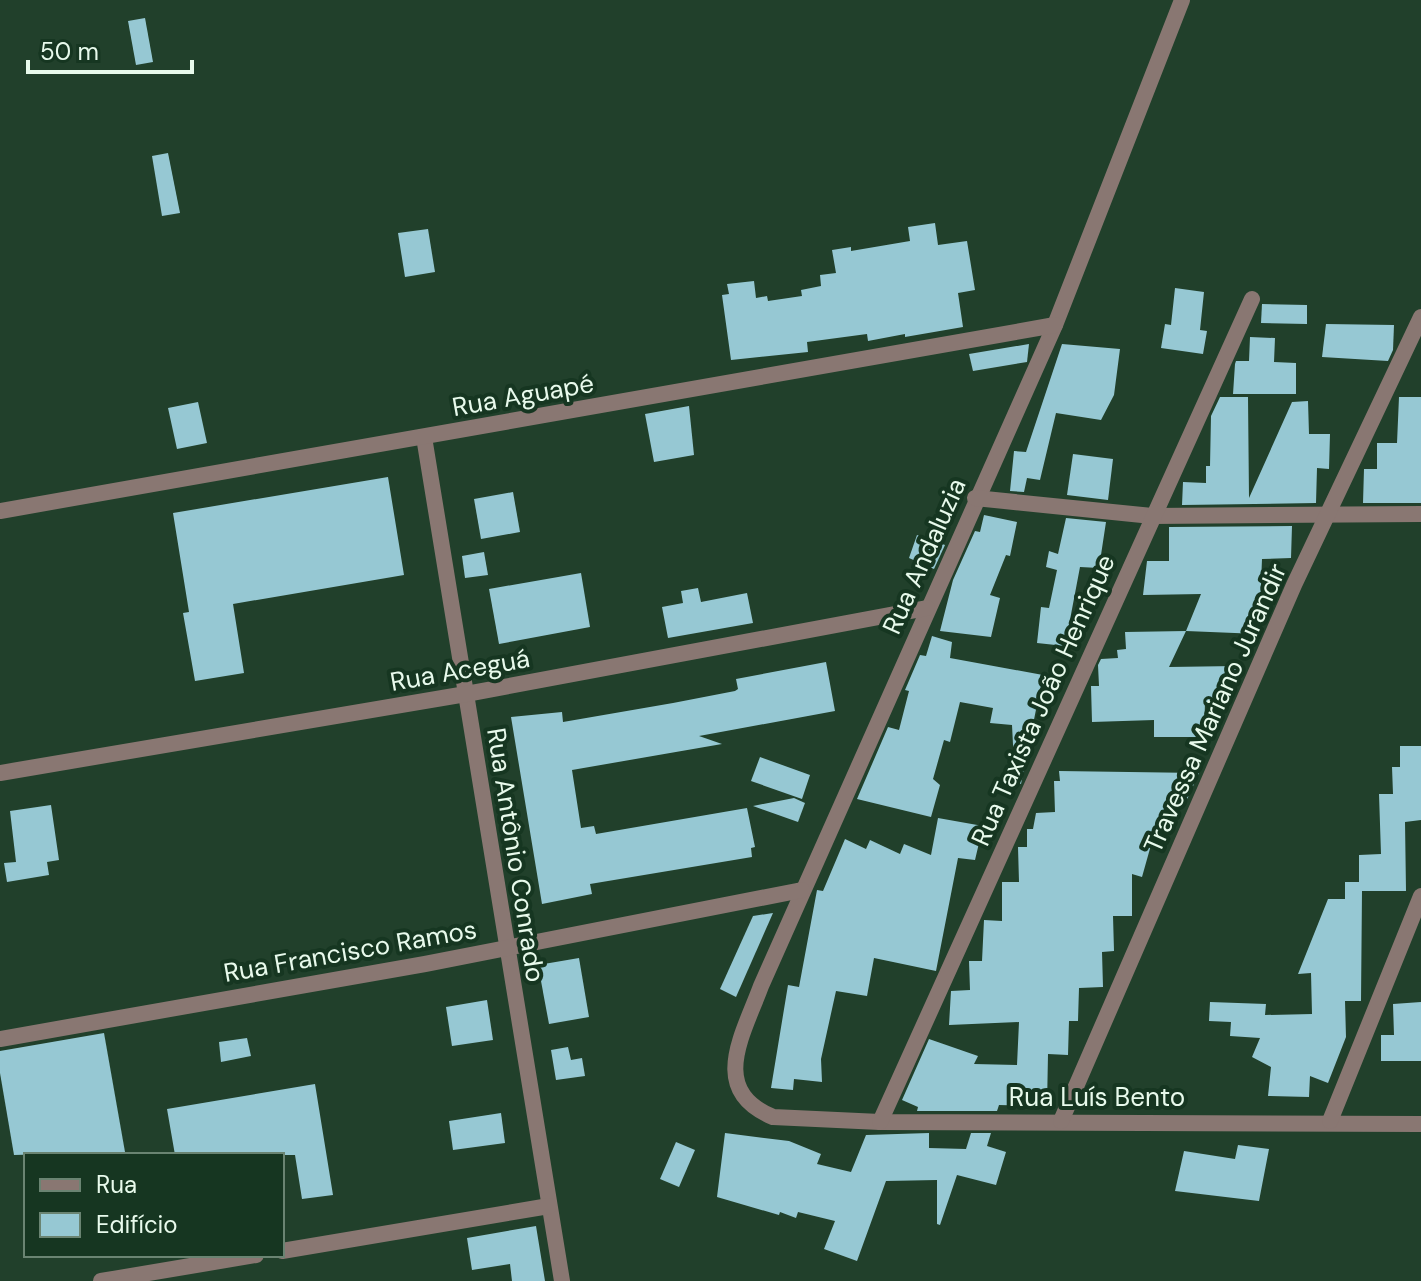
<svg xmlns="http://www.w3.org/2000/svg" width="1421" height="1281" font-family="'DM Sans',sans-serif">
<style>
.building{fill:#96c8d3}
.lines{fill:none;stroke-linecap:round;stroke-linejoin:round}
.street{stroke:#897772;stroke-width:16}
.labels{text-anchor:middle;stroke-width:8;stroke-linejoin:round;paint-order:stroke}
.street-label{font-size:26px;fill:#e8faec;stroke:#163621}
</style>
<rect width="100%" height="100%" fill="#21402b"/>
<g class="building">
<path d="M 145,18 L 153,62 L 136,65 L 128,21 Z"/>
<path d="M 168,153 L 180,213 L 162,216 L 152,156 Z"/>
<path d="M 935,223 L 938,245 L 967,241 L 975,290 L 958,293 L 963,327 L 905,337 L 905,334 L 868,341 L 867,334 L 807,342 L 808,352 L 731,360 L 722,295 L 729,294 L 727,284 L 754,281 L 756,298 L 767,296 L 768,301 L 802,296 L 801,290 L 821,286 L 820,275 L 836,273 L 832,250 L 851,247 L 851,251 L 910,241 L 908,227 Z"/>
<path d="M 428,229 L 435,272 L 405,277 L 398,233 Z"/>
<path d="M 1175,288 L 1204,292 L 1200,330 L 1207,331 L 1203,354 L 1161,348 L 1165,324 L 1171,325 Z"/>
<path d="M 1262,304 L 1307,305 L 1307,324 L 1261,323 Z"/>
<path d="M 1326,324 L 1394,325 L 1393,350 L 1388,361 L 1322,357 Z"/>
<path d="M 1250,337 L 1275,338 L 1274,362 L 1296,363 L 1296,394 L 1233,394 L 1235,364 L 1236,361 L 1249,361 Z"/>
<path d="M 1029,344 L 1027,362 L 973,371 L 969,354 Z"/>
<path d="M 1062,344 L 1120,349 L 1114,395 L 1101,420 L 1056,413 L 1040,480 L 1027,478 L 1024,492 L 1010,491 L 1014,451 L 1026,452 Z"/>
<path d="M 1220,397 L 1248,397 L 1249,498 L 1292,402 L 1308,401 L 1309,434 L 1330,434 L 1329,469 L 1317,468 L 1316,503 L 1182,505 L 1183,482 L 1206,483 L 1206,466 L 1210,466 L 1211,416 Z"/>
<path d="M 1399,397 L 1421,397 L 1421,503 L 1363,503 L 1364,469 L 1377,469 L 1377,443 L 1397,443 Z"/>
<path d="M 198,402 L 207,443 L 177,449 L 168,408 Z"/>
<path d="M 689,406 L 694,455 L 654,462 L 645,414 Z"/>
<path d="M 1073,454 L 1113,459 L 1108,500 L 1067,495 Z"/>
<path d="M 388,477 L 404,575 L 233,604 L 244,673 L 195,681 L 183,613 L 189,612 L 173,513 Z"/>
<path d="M 513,492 L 520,532 L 481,539 L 474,499 Z"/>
<path d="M 984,515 L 1017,522 L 1010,556 L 1006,555 L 990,595 L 1000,598 L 991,637 L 940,631 L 953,580 L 975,531 L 980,532 Z"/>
<path d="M 1066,518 L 1106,522 L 1099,568 L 1080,567 L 1065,646 L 1037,643 L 1041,607 L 1049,608 L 1057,570 L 1046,567 L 1049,551 L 1058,554 Z"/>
<path d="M 1292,526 L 1291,558 L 1262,559 L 1259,634 L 1186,631 L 1201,594 L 1143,595 L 1147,561 L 1169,561 L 1169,527 Z"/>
<path d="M 917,535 L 945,545 L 934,569 L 909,558 Z"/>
<path d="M 484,552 L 488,575 L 465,578 L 462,556 Z"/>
<path d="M 581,573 L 590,627 L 499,644 L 489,589 Z"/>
<path d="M 698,588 L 701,602 L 747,593 L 753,623 L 668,638 L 662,607 L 683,603 L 681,591 Z"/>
<path d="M 1186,631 L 1169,667 L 1236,666 L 1236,684 L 1220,685 L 1221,702 L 1205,702 L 1204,737 L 1154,737 L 1154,720 L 1092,722 L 1091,686 L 1099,686 L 1098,665 L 1101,659 L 1118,658 L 1117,650 L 1126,649 L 1125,632 Z"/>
<path d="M 932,636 L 952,642 L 950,658 L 1043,675 L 1021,784 L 1015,784 L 1012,725 L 990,723 L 993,708 L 960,702 L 950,742 L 944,740 L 933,779 L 940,785 L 931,817 L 857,799 L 888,727 L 899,730 L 909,691 L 905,690 L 920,655 L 926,656 Z"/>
<path d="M 826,662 L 835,711 L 699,736 L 722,744 L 572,770 L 581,828 L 594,826 L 596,834 L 747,808 L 755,847 L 751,848 L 752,857 L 590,884 L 592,894 L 542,904 L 511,717 L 562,712 L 563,722 L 673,703 L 735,691 L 738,689 L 736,679 Z"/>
<path d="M 1400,746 L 1421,746 L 1421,820 L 1405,822 L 1406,891 L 1362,891 L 1361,1001 L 1345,1001 L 1346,1037 L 1328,1083 L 1310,1076 L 1309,1097 L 1268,1096 L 1271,1067 L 1252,1057 L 1260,1038 L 1230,1036 L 1231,1022 L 1209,1021 L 1210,1002 L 1266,1004 L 1265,1015 L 1312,1014 L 1311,973 L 1298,974 L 1328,899 L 1345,899 L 1345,882 L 1359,882 L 1359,855 L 1381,854 L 1379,794 L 1393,794 L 1392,767 L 1400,767 Z"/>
<path d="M 760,757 L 810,775 L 802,799 L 751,781 Z"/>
<path d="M 1059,771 L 1199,773 L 1183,808 L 1169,808 L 1169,827 L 1161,827 L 1161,845 L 1151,845 L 1142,877 L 1132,874 L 1132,916 L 1113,916 L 1114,951 L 1102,952 L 1103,987 L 1079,988 L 1078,1021 L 1069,1021 L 1068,1055 L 1048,1054 L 1047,1106 L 999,1105 L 997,1111 L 917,1111 L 918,1107 L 902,1100 L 929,1039 L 978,1056 L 974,1064 L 1017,1065 L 1019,1022 L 949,1025 L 951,991 L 970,990 L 969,961 L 982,961 L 984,920 L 1002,921 L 1002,882 L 1019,882 L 1018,847 L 1027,847 L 1027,829 L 1033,829 L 1036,813 L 1055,812 L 1054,781 L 1060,781 Z"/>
<path d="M 794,798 L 805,803 L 798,822 L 753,806 Z"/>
<path d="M 51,805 L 59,860 L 47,862 L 49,875 L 7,882 L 4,863 L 16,862 L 10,811 Z"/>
<path d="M 938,818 L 983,826 L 975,860 L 958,858 L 936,971 L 874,958 L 867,996 L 836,991 L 821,1059 L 822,1082 L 794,1079 L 793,1090 L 771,1088 L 788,985 L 799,987 L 817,890 L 823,891 L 845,839 L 866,849 L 870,840 L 900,854 L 904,844 L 931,855 Z"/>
<path d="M 773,913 L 736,997 L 720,989 L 753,916 Z"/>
<path d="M 579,958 L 589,1017 L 549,1024 L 538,965 Z"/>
<path d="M 487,1000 L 493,1040 L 452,1046 L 446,1007 Z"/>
<path d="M 1421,1002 L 1421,1061 L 1381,1061 L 1381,1035 L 1394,1035 L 1393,1004 Z"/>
<path d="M 104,1033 L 125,1152 L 14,1155 L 0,1073 L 0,1051 Z"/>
<path d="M 247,1038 L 251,1056 L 221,1062 L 219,1042 Z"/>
<path d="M 568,1047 L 571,1060 L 582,1058 L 585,1076 L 556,1080 L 551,1050 Z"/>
<path d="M 315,1084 L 333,1195 L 302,1199 L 295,1155 L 175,1155 L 167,1109 Z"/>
<path d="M 501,1113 L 505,1143 L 453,1150 L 449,1121 Z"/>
<path d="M 725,1133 L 789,1141 L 821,1154 L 817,1164 L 851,1172 L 866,1135 L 929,1133 L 929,1148 L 966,1149 L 971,1133 L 991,1133 L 987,1146 L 1006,1152 L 996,1185 L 957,1175 L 940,1225 L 937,1224 L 937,1180 L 886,1181 L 857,1261 L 824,1249 L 835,1221 L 798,1212 L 796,1218 L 780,1212 L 779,1215 L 717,1197 Z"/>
<path d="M 676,1142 L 695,1150 L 679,1187 L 660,1179 Z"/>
<path d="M 1238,1145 L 1269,1149 L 1259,1201 L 1175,1191 L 1184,1151 L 1235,1159 Z"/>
<path d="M 536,1226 L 545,1281 L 512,1281 L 510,1264 L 472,1270 L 467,1238 Z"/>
</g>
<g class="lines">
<g class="street">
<path d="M 1182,0 L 1055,325 L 761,986 C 743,1035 708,1090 773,1117 L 880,1122 L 1421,1124"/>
<path d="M 424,437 L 562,1281"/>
<path d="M 975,498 L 1152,516 L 1421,514"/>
<path d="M 0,511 L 1055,325"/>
<path d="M 0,773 L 466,694 L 927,608"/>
<path d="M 0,1039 L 425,964 L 802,890"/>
<path d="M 1061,1121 L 1294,585 L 1421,317"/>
<path d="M 1330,1121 L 1421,896"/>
<path d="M 880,1122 L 1252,299"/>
<path d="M 282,1251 L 549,1206"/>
<path d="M 101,1281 L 256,1255"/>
</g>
</g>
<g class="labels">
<g class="street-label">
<text transform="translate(523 395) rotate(-10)" y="9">Rua Aguapé</text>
<text transform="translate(924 556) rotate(-66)" y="9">Rua Andaluzia</text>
<text transform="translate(460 670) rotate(-10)" y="9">Rua Aceguá</text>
<text transform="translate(1043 700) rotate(-66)" y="9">Rua Taxista João Henrique</text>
<text transform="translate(1215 708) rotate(-66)" y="9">Travessa Mariano Jurandir</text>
<text transform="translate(516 855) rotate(81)" y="9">Rua Antônio Conrado</text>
<text transform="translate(350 951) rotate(-10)" y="9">Rua Francisco Ramos</text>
<text x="1097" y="1106">Rua Luís Bento</text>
</g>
</g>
<rect x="24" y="1153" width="260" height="104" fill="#163621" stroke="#6a8472" stroke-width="2"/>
<rect x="40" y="1179" width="40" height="12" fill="#897772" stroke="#6a8472" stroke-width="2"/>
<text x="96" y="1193" font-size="24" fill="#e8faec">Rua</text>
<rect x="40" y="1213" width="40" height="24" fill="#96c8d3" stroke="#6a8472" stroke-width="2"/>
<text x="96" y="1233" font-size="24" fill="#e8faec">Edifício</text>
<path d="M28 60v12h164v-12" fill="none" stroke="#e8faec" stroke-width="4"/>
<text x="40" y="60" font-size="24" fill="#e8faec" stroke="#163621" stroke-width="6" paint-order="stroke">50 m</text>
</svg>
